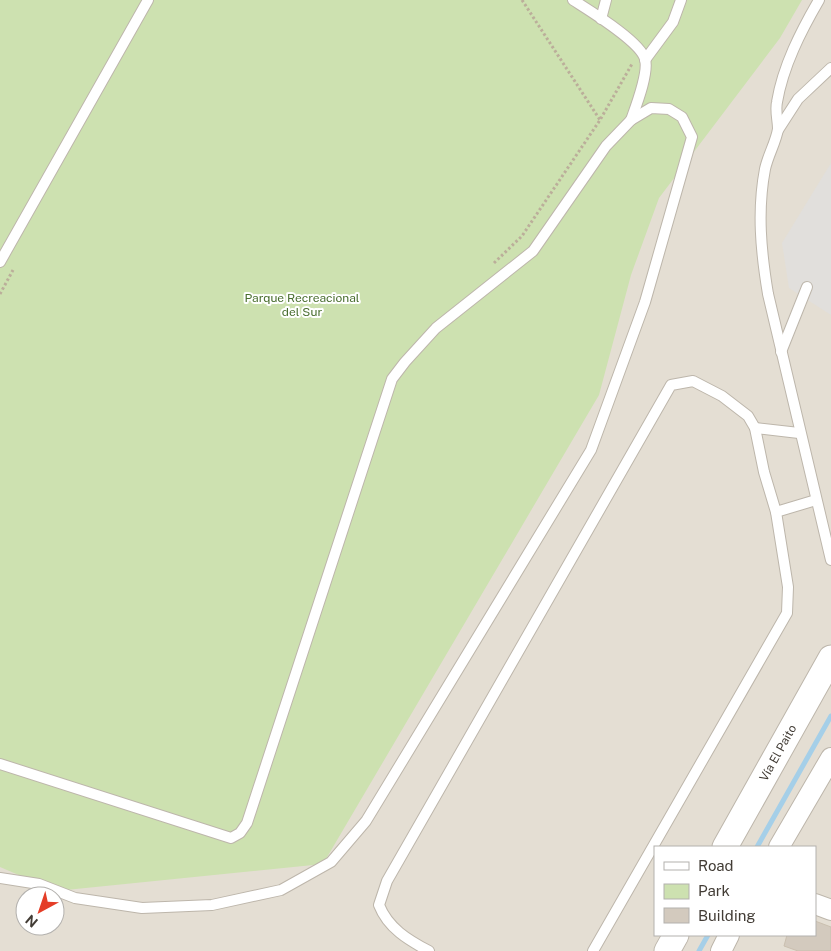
<svg xmlns="http://www.w3.org/2000/svg" width="831" height="951" font-family="'Public Sans',sans-serif">
<style>
.residential{fill:#e4ded3;fill-rule:evenodd}
.green{fill:#cde1b0}
.parking{fill:#e1dfdc}
.lines{fill:none;stroke-linecap:round;stroke-linejoin:round}
.stream{stroke:#a5cfe8;stroke-width:5}
.building{fill:#d3cabe;stroke:#cabfaf}
.service-casing{stroke:#bdb6ab;stroke-width:12}
.minor-casing{stroke:#bdb6ab;stroke-width:22}
.tertiary-casing{stroke:#bdb6ab;stroke-width:27}
.path{stroke:#bbae9a;stroke-width:3;stroke-dasharray:2.5 2.5;stroke-linecap:butt}
.service{stroke:#fff;stroke-width:10}
.minor{stroke:#fff;stroke-width:20}
.tertiary{stroke:#fff;stroke-width:25}
.labels{text-anchor:middle;stroke-width:4;stroke-linejoin:round;paint-order:stroke}
.park-label{font-size:12px;fill:#486d2e;stroke:#fff}
.street-label{font-size:12px;fill:#423c35;stroke:#fff}
</style>
<rect width="100%" height="100%" fill="#f0ece4"/>
<path class="residential" d="M 0,0 L 831,0 L 831,951 L 0,951 ZM 655,847 L 815,847 L 815,935 L 655,935 ZM 25,896 L 55,896 L 55,926 L 25,926 Z"/>
<path class="green" d="M 0,0 L 802,0 L 780,38 L 659,198 L 631,275 L 599,395 L 323,864 L 56,891 L 0,867 Z"/>
<path class="parking" d="M 831,163 L 831,315 L 789,288 L 782,243 Z"/>
<g class="lines">
<g class="stream">
<path d="M 757,847 L 831,716"/>
<path d="M 699,951 L 708,935"/>
</g>
</g>
<path class="building" d="M 815,921 L 831,927 L 831,951 L 798,951 L 784,946 L 787,935 L 815,935 Z"/>
<g class="lines">
<defs>
<g id="service">
<path d="M 573,0 C 590,11 640,41 645,59 C 649,73 636,106 631,120"/>
<path d="M 819,0 C 801,31 783,66 777,102 C 775,111 778,120 778,129 C 776,142 768,155 765,169 C 757,211 761,252 768,294 L 831,560"/>
<path d="M 601,19 L 606,0"/>
<path d="M 645,60 L 673,22 L 681,0"/>
<path d="M 778,130 L 798,99 L 831,68"/>
<path d="M 0,262 L 148,0"/>
<path d="M 781,352 L 807,287"/>
<path d="M 755,428 L 799,433"/>
<path d="M 776,512 L 816,500"/>
<path d="M 0,764 L 231,838 L 240,833 L 247,823 L 392,379 L 405,362 L 436,328 L 533,251 L 606,146 L 631,120 L 651,108 L 669,109 L 682,117 L 692,137 L 645,302 L 591,450 L 366,821 L 331,862 L 281,890 L 212,905 L 142,908 L 75,898 L 39,884 L 0,878"/>
<path d="M 429,951 C 408,940 388,928 379,905 L 387,881 L 671,385 L 693,381 L 722,396 L 748,416 L 755,428 L 764,472 L 776,512 L 788,587 L 787,613 L 593,951"/>
</g>
<g id="minor">
<path d="M 779,847 L 831,758"/>
<path d="M 815,904 L 831,910"/>
<path d="M 721,951 L 729,935"/>
</g>
<g id="tertiary">
<path d="M 725,847 L 831,658"/>
<path d="M 667,951 L 676,935"/>
</g>
</defs>
<use href="#service" class="service-casing"/>
<use href="#minor" class="minor-casing"/>
<use href="#tertiary" class="tertiary-casing"/>
<g class="path">
<path d="M 522,0 L 600,120"/>
<path d="M 494,263 L 522,236 L 600,120 L 632,64"/>
<path d="M 0,294 L 13,270"/>
</g>
<use href="#service" class="service"/>
<use href="#minor" class="minor"/>
<use href="#tertiary" class="tertiary"/>
</g>
<g class="labels">
<g class="park-label">
<text x="302" y="302">Parque Recreacional<tspan x="302" dy="14">del Sur</tspan></text>
</g>
<g class="street-label">
<text transform="translate(778 753) rotate(-61)" y="4">Vía El Paito</text>
</g>
</g>
<rect x="654" y="846" width="162" height="90" fill="#ffffff" stroke="#b3b1ae"/>
<rect x="664" y="862" width="25" height="8" fill="#ffffff" stroke="#b3b1ae"/>
<text x="698" y="871" font-size="15" fill="#423c35">Road</text>
<rect x="664" y="884" width="25" height="15" fill="#cde1b0" stroke="#b3b1ae"/>
<text x="698" y="896" font-size="15" fill="#423c35">Park</text>
<rect x="664" y="908" width="25" height="15" fill="#d3cabe" stroke="#b3b1ae"/>
<text x="698" y="921" font-size="15" fill="#423c35">Building</text>
<g transform="translate(40 911) rotate(220)"><circle r="24" fill="#ffffff" stroke="#b3b1ae"/>
<path d="M0-4L9 19L0 12L-9 19Z" fill="#e43d27"/>
<text y="-8" font-size="14" font-weight="bold" text-anchor="middle" fill="#423c35">N</text>
</g>
</svg>
